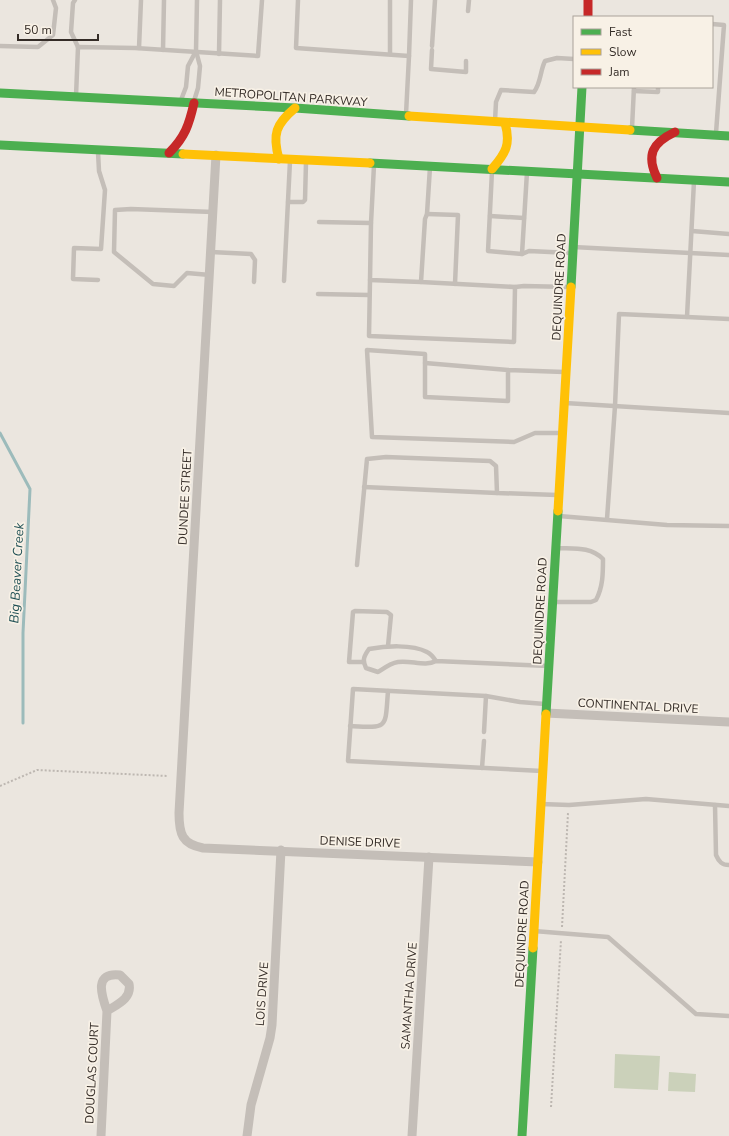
<svg xmlns="http://www.w3.org/2000/svg" width="729" height="1136" font-family="'Nunito Sans',sans-serif">
<style>
.park{fill:#cbd1ba}
.lines{fill:none;stroke-linecap:round;stroke-linejoin:round}
.stream{stroke:#9cbbbb;stroke-width:3}
.path{stroke:#bdb7b1;stroke-width:2;stroke-dasharray:2 2;stroke-linecap:butt}
.lane{stroke:#c4beb8;stroke-width:4.5}
.street{stroke:#c4beb8;stroke-width:9}
.fast{stroke:#4caf50;stroke-width:9}
.slow{stroke:#ffc107;stroke-width:9}
.jam{stroke:#c62828;stroke-width:9}
.labels{text-anchor:middle;stroke-width:3.5;stroke-linejoin:round;paint-order:stroke}
.street-label{font-size:12px;fill:#342c27;stroke:#f8f1e6}
.water-label{font-size:13px;font-style:italic;fill:#1e4f54;stroke:#f8f1e6}
</style>
<rect width="100%" height="100%" fill="#ebe6df"/>
<g class="park">
<path d="M 615,1054 L 660,1056 L 658,1090 L 614,1088 Z"/>
<path d="M 669,1072 L 696,1074 L 695,1092 L 668,1091 Z"/>
</g>
<g class="lines">
<path class="stream" d="M 0,433 L 30,489 L 23,633 L 23,723"/>
<g class="path">
<path d="M 0,786 L 37,770 L 168,776"/>
<path d="M 562,927 L 568,813"/>
<path d="M 551,1107 L 561,940"/>
</g>
<g class="lane">
<path d="M 75,0 L 73,3 L 71,32 L 78,47"/>
<path d="M 298,0 L 296,48 L 409,56"/>
<path d="M 468,11 L 469,0"/>
<path d="M 712,24 L 724,25 L 716,133"/>
<path d="M 0,46 L 38,47 L 53,35 L 56,8 L 53,0"/>
<path d="M 432,46 L 435,0"/>
<path d="M 139,48 L 141,0"/>
<path d="M 163,50 L 164,0"/>
<path d="M 432,50 L 431,69 L 466,72 L 466,61"/>
<path d="M 219,54 L 220,0"/>
<path d="M 390,54 L 390,0"/>
<path d="M 634,91 L 658,92 L 658,87"/>
<path d="M 76,96 L 78,47 L 135,48 L 258,56 L 262,0"/>
<path d="M 181,100 L 186,87 L 188,66 L 196,51"/>
<path d="M 194,101 L 198,88 L 200,66 L 196,51 L 197,0"/>
<path d="M 406,114 L 409,56 L 411,0"/>
<path d="M 495,121 L 496,102 L 501,90 L 534,92 C 541,83 540,71 545,61 L 557,58 L 574,59"/>
<path d="M 632,128 L 634,87"/>
<path d="M 374,165 L 371,223 L 370,280 L 421,282"/>
<path d="M 430,167 L 427,214 L 425,219 L 421,282 L 515,287 L 524,286 L 570,287"/>
<path d="M 492,171 L 488,251 L 522,254 L 529,251 L 571,253"/>
<path d="M 288,202 L 303,202 L 305,200 L 306,162"/>
<path d="M 427,214 L 458,215 L 455,284"/>
<path d="M 490,216 L 524,218"/>
<path d="M 319,222 L 371,223"/>
<path d="M 692,231 L 729,234"/>
<path d="M 573,247 L 729,255"/>
<path d="M 211,252 L 251,254 L 255,260 L 254,282"/>
<path d="M 522,254 L 527,172"/>
<path d="M 210,275 L 187,273 L 174,286 L 153,284 L 114,252 L 115,210 L 131,209 L 213,212"/>
<path d="M 98,280 L 73,279 L 74,248 L 101,249 L 105,190 L 99,171 L 98,152"/>
<path d="M 370,280 L 369,336 L 514,342 L 515,287"/>
<path d="M 284,281 L 290,161"/>
<path d="M 318,294 L 369,295"/>
<path d="M 687,317 L 729,319"/>
<path d="M 425,363 L 425,354 L 367,350 L 372,437 L 514,442 L 535,433 L 561,433"/>
<path d="M 508,370 L 508,401 L 425,397 L 425,363 L 508,370 L 564,372"/>
<path d="M 565,403 L 729,413"/>
<path d="M 364,487 L 497,493"/>
<path d="M 559,516 L 667,525 L 729,526"/>
<path d="M 607,519 L 615,406 L 619,314 L 687,317 L 694,181"/>
<path d="M 357,565 L 367,459 L 386,457 L 490,461 L 496,466 L 497,493 L 557,495"/>
<path d="M 553,602 L 591,602 L 596,600 C 603,587 603,573 603,559 C 590,546 573,549 556,548"/>
<path d="M 436,661 C 434,658 431,654 427,652 C 412,644 385,646 369,649 C 364,656 362,660 366,668 L 378,672 C 384,668 391,663 398,662 C 411,660 425,667 436,661 L 548,666"/>
<path d="M 363,662 L 349,662 L 353,612 L 355,611 L 387,612 L 391,615 L 388,646"/>
<path d="M 350,726 C 389,728 385,729 388,691"/>
<path d="M 484,732 L 486,696"/>
<path d="M 482,768 L 484,741"/>
<path d="M 542,771 L 348,761 L 353,689 L 486,696 L 520,702 L 545,704"/>
<path d="M 541,804 L 569,805 L 646,799 L 729,806"/>
<path d="M 715,805 L 716,855 C 719,862 722,865 729,865"/>
<path d="M 534,931 L 608,937 L 696,1014 L 729,1016"/>
</g>
<g class="street">
<path d="M 216,155 L 179,813 C 179,834 182,844 203,848 L 538,862"/>
<path d="M 546,713 L 729,722"/>
<path d="M 101,1136 L 107,1011 C 101,994 94,972 120,975 L 129,984 C 132,998 118,1004 107,1011"/>
<path d="M 247,1136 L 251,1105 L 270,1038 L 272,1025 L 281,850"/>
<path d="M 412,1136 L 429,857"/>
</g>
<g class="fast">
<path d="M 0,93 L 295,108 L 409,116"/>
<path d="M 630,130 L 729,136"/>
<path d="M 0,145 L 183,154"/>
<path d="M 370,163 L 729,182"/>
<path d="M 571,287 L 582,87"/>
<path d="M 546,714 L 558,511"/>
<path d="M 522,1136 L 533,948"/>
</g>
<g class="slow">
<path d="M 409,116 L 630,130"/>
<path d="M 183,154 L 370,163"/>
<path d="M 279,159 C 272,134 276,124 295,108"/>
<path d="M 492,169 C 506,153 511,144 505,123"/>
<path d="M 558,511 L 571,287"/>
<path d="M 533,948 L 546,714"/>
</g>
<g class="jam">
<path d="M 588,0 L 588,17"/>
<path d="M 169,153 C 185,137 189,125 194,103"/>
<path d="M 657,178 C 646,155 652,143 675,132"/>
</g>
</g>
<g class="labels">
<g class="street-label">
<text transform="translate(291 97) rotate(4)" y="4">METROPOLITAN PARKWAY</text>
<text transform="translate(559 287) rotate(-87)" y="4">DEQUINDRE ROAD</text>
<text transform="translate(185 497) rotate(-87)" y="4">DUNDEE STREET</text>
<text transform="translate(540 611) rotate(-87)" y="4">DEQUINDRE ROAD</text>
<text transform="translate(638 706) rotate(3)" y="4">CONTINENTAL DRIVE</text>
<text transform="translate(360 842) rotate(2)" y="4">DENISE DRIVE</text>
<text transform="translate(522 934) rotate(-87)" y="4">DEQUINDRE ROAD</text>
<text transform="translate(262 994) rotate(-86)" y="4">LOIS DRIVE</text>
<text transform="translate(409 996) rotate(-86)" y="4">SAMANTHA DRIVE</text>
<text transform="translate(92 1073) rotate(-87)" y="4">DOUGLAS COURT</text>
</g>
<g class="water-label">
<text transform="translate(16 573) rotate(-87)" y="5">Big Beaver Creek</text>
</g>
</g>
<rect x="573" y="16" width="140" height="72" fill="#f8f1e6" stroke="#aaa29a"/>
<rect x="581" y="29" width="20" height="6" fill="#4caf50" stroke="#aaa29a"/>
<text x="609" y="36" font-size="12" fill="#342c27">Fast</text>
<rect x="581" y="49" width="20" height="6" fill="#ffc107" stroke="#aaa29a"/>
<text x="609" y="56" font-size="12" fill="#342c27">Slow</text>
<rect x="581" y="69" width="20" height="6" fill="#c62828" stroke="#aaa29a"/>
<text x="609" y="76" font-size="12" fill="#342c27">Jam</text>
<path d="M18 34v6h80v-6" fill="none" stroke="#342c27" stroke-width="2"/>
<text x="24" y="34" font-size="12" fill="#342c27" stroke="#f8f1e6" stroke-width="3" paint-order="stroke">50 m</text>
</svg>
